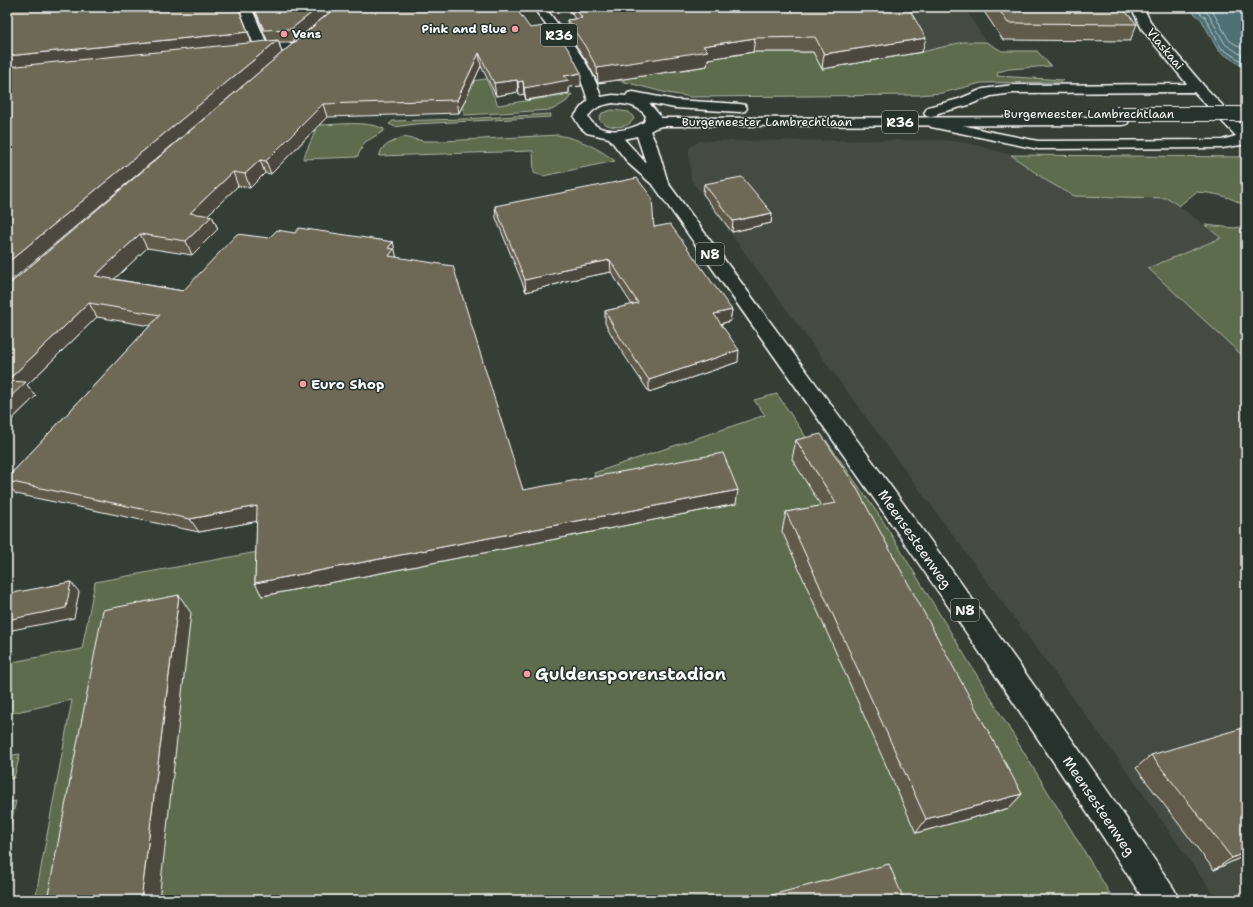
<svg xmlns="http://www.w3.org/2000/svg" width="1253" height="907" font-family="'Shantell Sans',sans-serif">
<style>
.built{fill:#454b3f}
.green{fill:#5c6c4e;stroke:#aeb6a6}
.water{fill:#4d6f74;stroke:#94a9ac}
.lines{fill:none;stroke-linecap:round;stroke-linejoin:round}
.shore{stroke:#b8c5c7;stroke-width:1}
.minor-casing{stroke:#fff;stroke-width:3}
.primary-casing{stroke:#fff;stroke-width:3}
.minor{fill:#26332d;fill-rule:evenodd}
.primary{fill:#26332d;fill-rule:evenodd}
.primary-bridge-casing{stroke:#fff;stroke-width:16;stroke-linecap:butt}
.primary-bridge{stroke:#26332d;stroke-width:14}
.wall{fill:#5e5a4a;stroke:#fff}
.shaded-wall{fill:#4c4a3c;stroke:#fff}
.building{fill:#6d6956;stroke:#fff}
.poi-dot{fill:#ff9aa2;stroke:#26332d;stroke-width:1.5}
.labels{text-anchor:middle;stroke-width:3;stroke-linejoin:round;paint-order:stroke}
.far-poi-label{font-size:12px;font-weight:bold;fill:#fff;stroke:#26332d;text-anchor:end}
.far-street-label{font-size:12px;fill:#fff;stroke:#26332d}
.shield{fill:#26332d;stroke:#bec2c0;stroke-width:1}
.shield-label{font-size:13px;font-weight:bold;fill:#fff}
.poi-label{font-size:14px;font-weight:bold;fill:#fff;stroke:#26332d;text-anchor:start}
.street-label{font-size:14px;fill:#fff;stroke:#26332d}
.near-poi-label{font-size:17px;font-weight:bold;fill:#fff;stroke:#26332d;text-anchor:start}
</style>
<rect width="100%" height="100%" fill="#343e35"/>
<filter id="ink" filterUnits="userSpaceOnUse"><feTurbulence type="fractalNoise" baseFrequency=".025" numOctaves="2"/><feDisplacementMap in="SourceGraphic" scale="8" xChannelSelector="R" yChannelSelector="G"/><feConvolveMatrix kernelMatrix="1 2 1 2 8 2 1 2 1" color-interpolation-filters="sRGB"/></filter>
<g filter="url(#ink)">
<g class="built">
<path d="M 567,7 L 964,7 L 986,42 L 963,42 L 922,52 L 822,69 L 753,52 L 726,57 L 710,40 L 594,12 L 571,15 Z"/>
<path d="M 945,140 L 973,144 L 1011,155 L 1047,181 L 1114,197 L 1168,198 L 1222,238 L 1149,268 L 1246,359 L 1246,900 L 1217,900 L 1135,782 L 691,180 L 689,148 L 699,141 Z"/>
</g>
<g class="green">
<path d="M 710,40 L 726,57 L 753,52 L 813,52 L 822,69 L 922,52 L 963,42 L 986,42 L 1002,51 L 1037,51 L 1051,66 L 1009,69 L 998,72 L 997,76 L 1064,80 L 1060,82 L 981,83 L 942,93 L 919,95 L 692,97 L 667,93 L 617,80 Z"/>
<path d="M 486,79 L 498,105 L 572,94 L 567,101 L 552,110 L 464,115 L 463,82 Z"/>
<path d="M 612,110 L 629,112 L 634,118 C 629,130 606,129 599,119 L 602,113 Z"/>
<path d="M 551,114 L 550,117 L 415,124 L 395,127 L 389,124 L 393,121 L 463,119 Z"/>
<path d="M 318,125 C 337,125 366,120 384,129 L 384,131 L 365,142 L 357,157 L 303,159 Z"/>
<path d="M 558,135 C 580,139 598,148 615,161 L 543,176 L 534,173 L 533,151 L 379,156 L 382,149 L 388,144 L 403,137 L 424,141 L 444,141 Z"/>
<path d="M 1011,155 L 1246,157 L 1246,207 C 1231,196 1214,193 1196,192 L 1179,206 L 1168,198 L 1074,196 L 1047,181 Z"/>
<path d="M 1205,225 L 1234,228 L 1246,226 L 1246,359 L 1148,268 L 1221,238 Z"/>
<path d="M 777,394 L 810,443 L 826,440 L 881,518 L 1112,897 L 1105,900 L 35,900 L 72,700 L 7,714 L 7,663 L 82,649 L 95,582 L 599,489 L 594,473 L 765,415 L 754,400 Z"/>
<path d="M 20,754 L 14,778 L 7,779 L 7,756 Z"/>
<path d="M 16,801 L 7,841 L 7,803 Z"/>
</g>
<path class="water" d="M 1187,7 L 1246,7 L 1246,69 L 1218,50 L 1201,19 Z"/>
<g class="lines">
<g class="shore">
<path d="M 1193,7 L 1205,17 L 1221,48 L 1246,64"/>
<path d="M 1201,7 L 1209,15 L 1225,44 L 1246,58"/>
<path d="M 1210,7 L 1229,40 L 1246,51"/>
</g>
<defs>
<g id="minor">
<path d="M 239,7 L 251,7 L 267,44 L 298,43 L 303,44 L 304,47 L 303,50 L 298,51 L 251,53 L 246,52 L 245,49 L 246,46 L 254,45 Z"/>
<path d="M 1131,7 L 1143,7 L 1152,25 L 1203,85 L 1246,130 L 1246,143 L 1241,145 L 1222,148 L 1038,149 L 936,128 L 931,127 L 926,122 L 928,119 L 933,118 L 987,131 L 1038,141 L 1222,140 L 1236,136 L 1194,92 L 1013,93 L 991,96 L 969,105 L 938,113 L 936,116 L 931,117 L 926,116 L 924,113 L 928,107 L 959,99 L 983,89 L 1013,85 L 1187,84 L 1142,29 Z"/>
</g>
<path id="primary" d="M 533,7 L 545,7 C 565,35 592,63 601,97 L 613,95 L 626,96 L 628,93 L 633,92 L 675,100 L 740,104 L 745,105 L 747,108 L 745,111 L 740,112 L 675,108 L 649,103 L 660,116 L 660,118 L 1122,117 L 1127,118 L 1129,121 L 1127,124 L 1122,125 L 662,126 L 655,128 L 650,131 L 657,146 L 668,183 C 839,416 1013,648 1174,889 L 1179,900 L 1144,900 C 988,658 821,422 654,186 L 629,164 L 609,138 L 587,133 L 580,127 L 574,117 L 582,106 L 588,101 C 579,65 554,37 533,7 ZM 613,103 C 626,104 638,105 646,116 L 644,122 C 628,132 598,136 588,117 C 594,107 602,105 613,103 ZM 637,136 L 646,163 L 624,139 Z"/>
</defs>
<use href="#minor" class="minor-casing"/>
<use href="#primary" class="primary-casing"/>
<use href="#minor" class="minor"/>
<use href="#primary" class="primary"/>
<defs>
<path id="primary-bridge" d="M 1116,114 L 1246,114"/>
</defs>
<use href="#primary-bridge" class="primary-bridge-casing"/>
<use href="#primary-bridge" class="primary-bridge"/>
</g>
<g class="wall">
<path d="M 253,7 L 336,7 L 294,42 L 279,42 L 282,53 L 252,43 L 268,42 Z"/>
<path d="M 336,7 L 530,28 L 581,86 L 569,87 L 569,93 L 526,100 L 524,94 L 519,95 L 518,92 L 496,96 L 481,66 L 459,113 L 327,117 L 271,174 L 265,173 L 250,188 L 238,186 L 207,215 L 212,216 L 218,229 L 192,255 L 147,248 L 114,279 L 183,291 L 269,238 L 295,233 L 393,242 L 396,257 L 523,490 L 736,504 L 262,596 L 255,583 L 257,521 L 199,532 L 16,494 L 7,484 L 7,478 L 150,326 L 97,317 L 27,385 L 36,396 L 7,424 L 7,286 Z"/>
<path d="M 568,7 L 908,7 L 922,52 L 822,69 L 813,52 L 753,52 L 708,59 L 707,66 L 598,83 L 586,60 L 568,34 L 567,20 L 575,19 Z"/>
<path d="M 981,7 L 1121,7 L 1137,24 L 1130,41 L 1003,40 Z"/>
<path d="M 704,184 L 772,213 L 771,223 L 732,232 L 703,194 Z"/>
<path d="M 495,206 L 654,227 L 732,310 L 730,321 L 721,324 L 738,362 L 649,392 L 616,343 L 605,323 L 605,311 L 632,305 L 611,272 L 561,282 L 561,283 L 526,292 L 496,218 Z"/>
<path d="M 796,440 L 1022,794 L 1009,808 L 916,833 L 782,531 L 786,512 L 821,506 L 792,459 Z"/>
<path d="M 1151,755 L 1246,855 L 1214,870 L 1136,768 Z"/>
</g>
<g class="shaded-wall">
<path d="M 319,7 L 336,7 L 294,42 L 291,29 Z"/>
<path d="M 248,32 L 252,44 L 7,69 L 7,56 Z"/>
<path d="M 755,38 L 753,52 L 708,59 L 707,66 L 598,83 L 597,68 L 703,46 Z"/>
<path d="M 926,38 L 922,52 L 822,69 L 824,54 Z"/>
<path d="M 278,40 L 282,53 L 7,284 L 7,263 Z"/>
<path d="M 479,53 L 481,66 L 459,113 L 457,100 Z"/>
<path d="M 581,73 L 581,86 L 569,87 L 569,93 L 526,100 L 524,88 L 564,76 Z"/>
<path d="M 517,80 L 518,92 L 496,96 L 494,83 Z"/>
<path d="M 523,81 L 524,94 L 519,95 L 518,82 Z"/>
<path d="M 323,104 L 327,117 L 271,174 L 266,161 Z"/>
<path d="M 260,160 L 265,173 L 250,188 L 245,174 Z"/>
<path d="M 233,172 L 238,186 L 196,226 L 190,213 Z"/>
<path d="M 772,213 L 771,223 L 732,232 L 733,221 Z"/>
<path d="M 212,216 L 218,229 L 192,255 L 186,241 Z"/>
<path d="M 140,234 L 147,248 L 103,290 L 95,276 Z"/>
<path d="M 393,242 L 398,263 L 392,270 L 388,248 Z"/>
<path d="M 610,260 L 611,272 L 561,282 L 561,283 L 526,292 L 525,280 L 560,270 Z"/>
<path d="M 89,303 L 97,317 L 27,385 L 36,396 L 7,424 L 7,381 Z"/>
<path d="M 732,310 L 730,321 L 713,326 L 714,314 Z"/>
<path d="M 739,350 L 738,362 L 649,392 L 649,380 Z"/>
<path d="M 738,490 L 736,504 L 262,596 L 255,583 Z"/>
<path d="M 257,506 L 264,520 L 199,532 L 190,519 Z"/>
<path d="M 71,582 L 79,592 L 74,618 L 7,631 L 7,620 Z"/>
<path d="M 179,595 L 191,613 L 159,900 L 141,900 Z"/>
<path d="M 1022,794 L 1009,808 L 916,833 L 926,819 Z"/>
<path d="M 1246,852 L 1246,855 L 1214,870 L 1232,858 Z"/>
</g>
<g class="building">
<path d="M 7,7 L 238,7 L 248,32 L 7,56 Z"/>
<path d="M 254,7 L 319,7 L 291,29 L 264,30 Z"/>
<path d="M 336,7 L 515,7 L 530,28 L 552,25 L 570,52 L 581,73 L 564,76 L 569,80 L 524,88 L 523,81 L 518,82 L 517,80 L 494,83 L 479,53 L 457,100 L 323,104 L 266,161 L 260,160 L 245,174 L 233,172 L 190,213 L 212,216 L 186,241 L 140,234 L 95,276 L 183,291 L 237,234 L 269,238 L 277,230 L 295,233 L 299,228 L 393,242 L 388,248 L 394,249 L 389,256 L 453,266 L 523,490 L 723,453 L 738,490 L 255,583 L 257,506 L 190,519 L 7,481 L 7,478 L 160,315 L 89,303 L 7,381 L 26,382 L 7,400 L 7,286 Z"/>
<path d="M 575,7 L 908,7 L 926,38 L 824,54 L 815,37 L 755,38 L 703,46 L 708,51 L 597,68 L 585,46 L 567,20 L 582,18 Z"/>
<path d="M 997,7 L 1121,7 L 1137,24 L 1008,23 Z"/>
<path d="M 278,40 L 7,263 L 7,67 Z"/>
<path d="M 742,177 L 772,213 L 733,221 L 704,184 Z"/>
<path d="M 637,178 L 652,198 L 654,227 L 670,224 L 732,310 L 714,314 L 739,350 L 649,380 L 616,331 L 605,311 L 638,303 L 610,260 L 560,270 L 561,272 L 525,280 L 495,206 Z"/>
<path d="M 821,434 L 856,487 L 1022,794 L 926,819 L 786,512 L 836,503 L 796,440 Z"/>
<path d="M 71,582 L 66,608 L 7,620 L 7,594 Z"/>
<path d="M 179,595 L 141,900 L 47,900 L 103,610 Z"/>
<path d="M 1246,727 L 1246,852 L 1232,858 L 1151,755 Z"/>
<path d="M 889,864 L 904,900 L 753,900 Z"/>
</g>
</g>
<g class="poi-dot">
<circle cx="515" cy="29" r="4"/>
<circle cx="284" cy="34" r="4"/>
<circle cx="303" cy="384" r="4"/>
<circle cx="527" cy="674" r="4"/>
</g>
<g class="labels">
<g class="far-poi-label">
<text x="507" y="33">Pink and Blue</text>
<text x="292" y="38" text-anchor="start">Vens</text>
</g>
<g class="far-street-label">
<text transform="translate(1165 49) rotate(50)" y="4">Vlaskaai</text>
<text x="1089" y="118">Burgemeester Lambrechtlaan</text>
<text x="767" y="126">Burgemeester Lambrechtlaan</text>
</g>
<g class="shield">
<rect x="541" y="24" width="36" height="22" rx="3"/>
<rect x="882" y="111" width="36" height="22" rx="3"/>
<rect x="696" y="243" width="28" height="22" rx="3"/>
<rect x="951" y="599" width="28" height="22" rx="3"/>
</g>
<g class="shield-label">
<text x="559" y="40">R36</text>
<text x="900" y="127">R36</text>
<text x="710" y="259">N8</text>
<text x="965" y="615">N8</text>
</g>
<g class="poi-label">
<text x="311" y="389">Euro Shop</text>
</g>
<g class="street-label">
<text transform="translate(915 539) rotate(55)" y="5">Meensesteenweg</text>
<text transform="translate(1099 806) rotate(56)" y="5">Meensesteenweg</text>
</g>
<g class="near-poi-label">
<text x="535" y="680">Guldensporenstadion</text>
</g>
</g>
<rect width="1253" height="907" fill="none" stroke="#26332d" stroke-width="24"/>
<rect x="12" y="12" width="1229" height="883" fill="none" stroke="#fff" stroke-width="1.5" filter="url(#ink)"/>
</svg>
